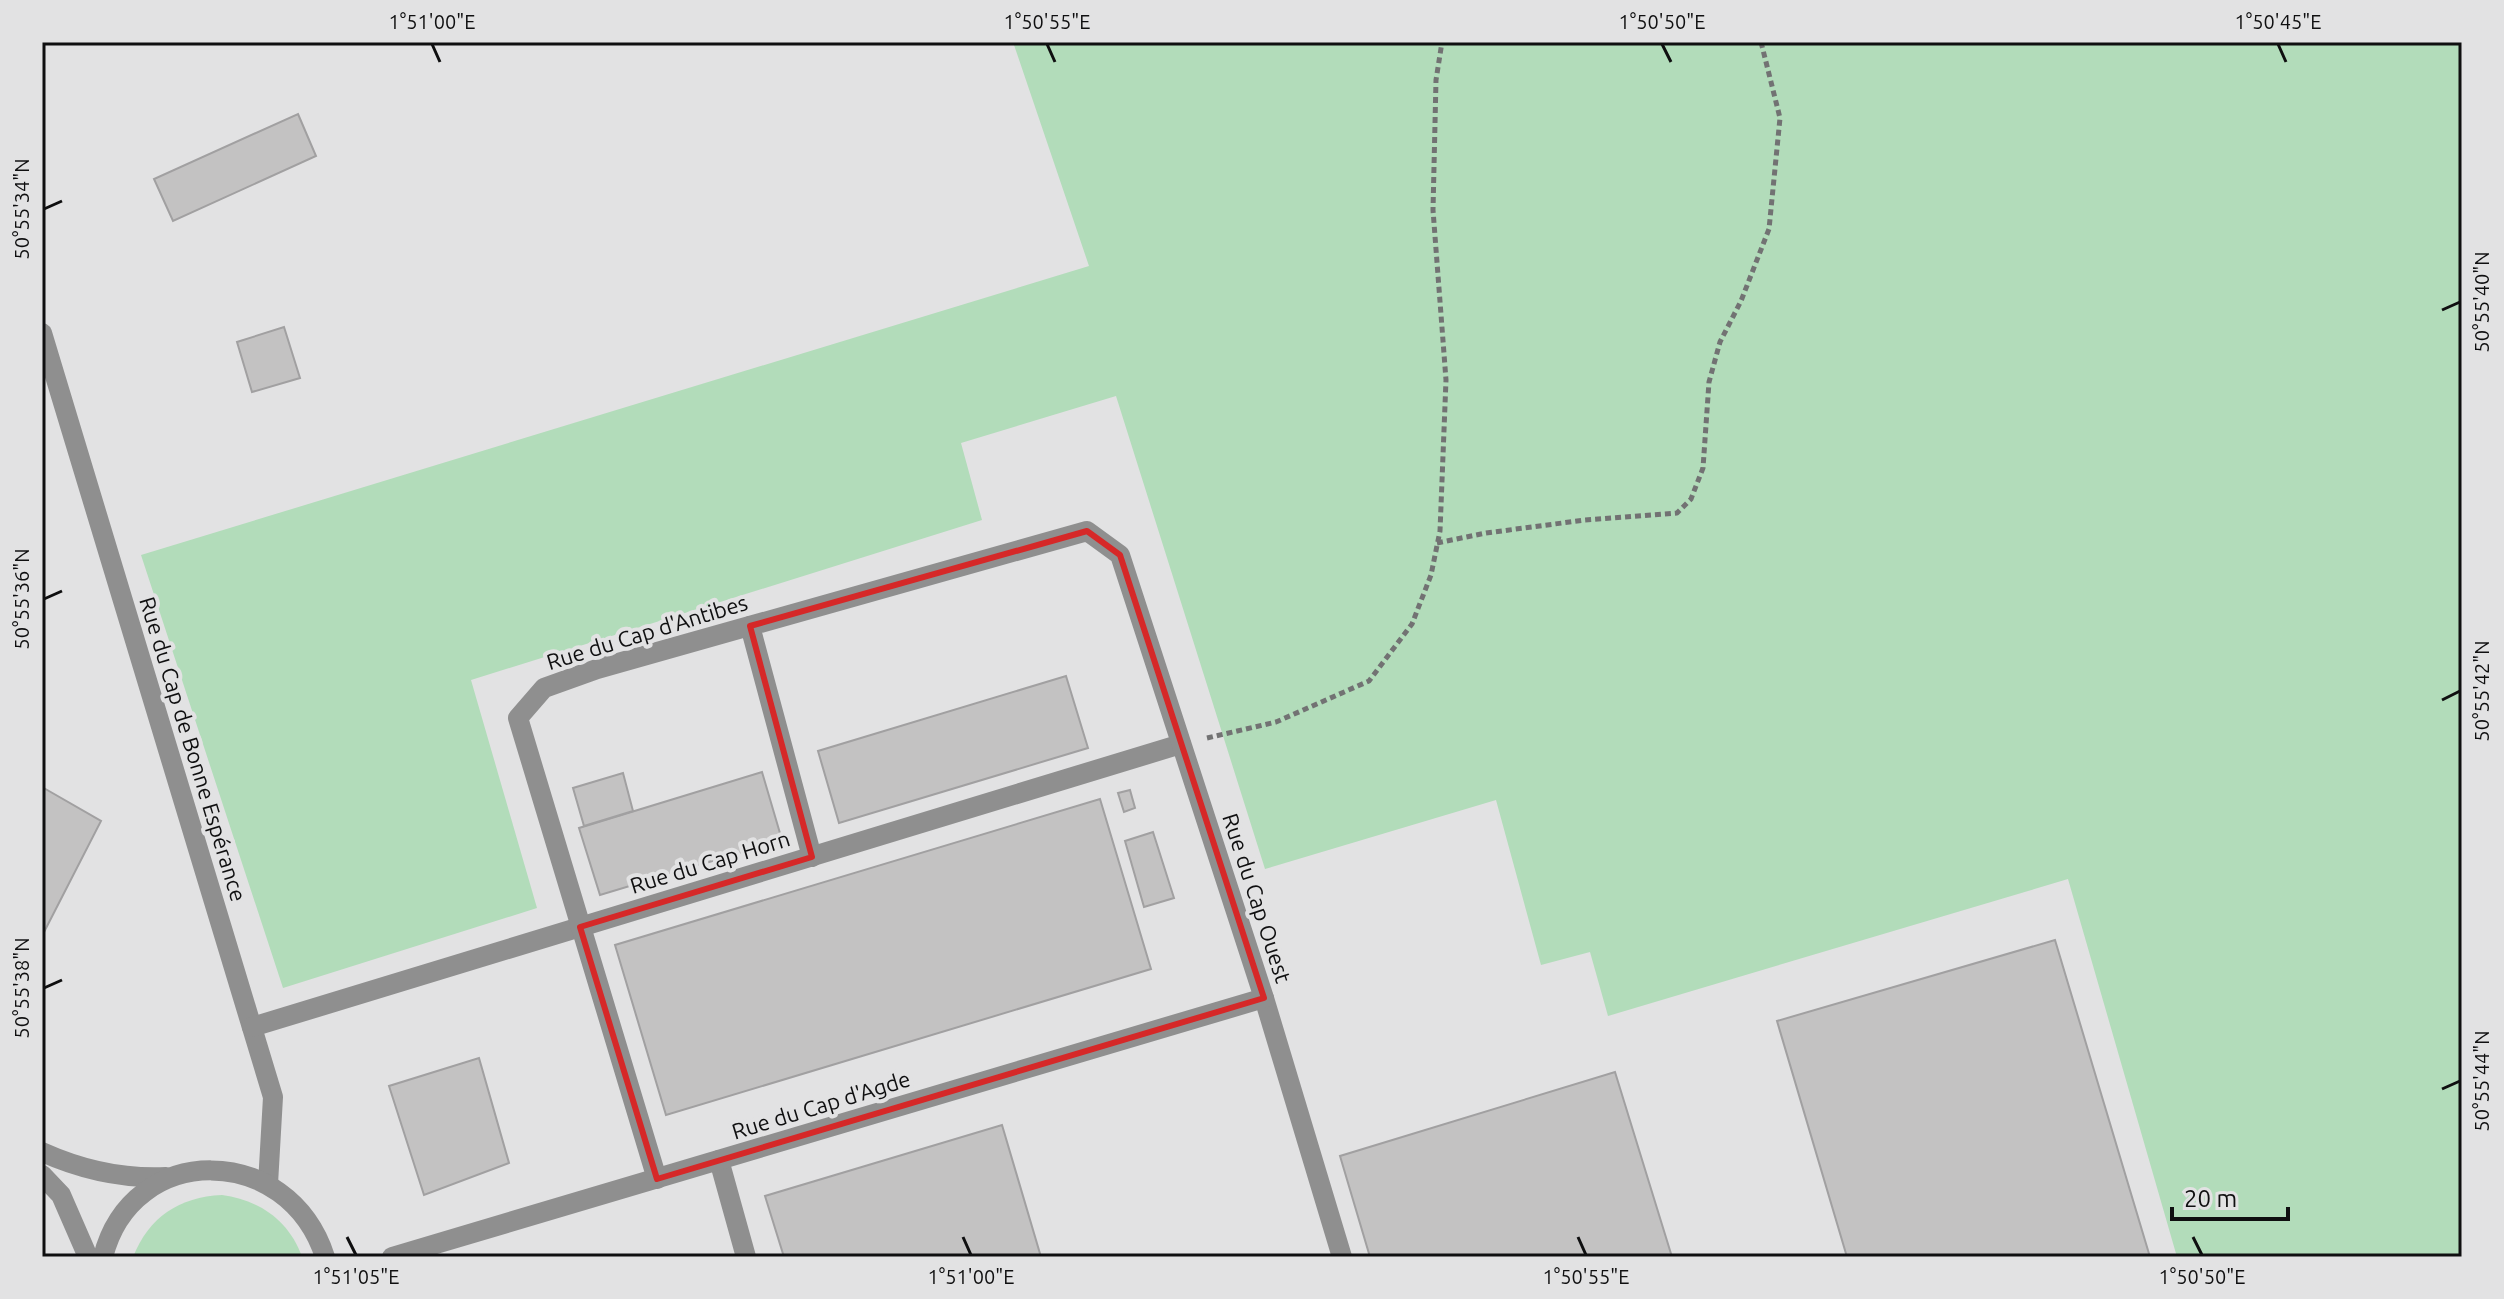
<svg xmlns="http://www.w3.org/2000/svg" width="2504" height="1299" font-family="Ubuntu,sans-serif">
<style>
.green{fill:#b2dcba}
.building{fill:#c3c2c2;stroke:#a1a0a1;stroke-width:2}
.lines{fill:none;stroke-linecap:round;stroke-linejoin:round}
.path{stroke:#727273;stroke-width:5;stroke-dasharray:6 4;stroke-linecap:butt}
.service{stroke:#8f8f8f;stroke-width:20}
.minor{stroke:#8f8f8f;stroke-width:20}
.marked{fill:none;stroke:#d62828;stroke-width:6;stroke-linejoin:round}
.ticks{fill:none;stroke:#0f0f10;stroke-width:3}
.labels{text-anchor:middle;stroke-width:8;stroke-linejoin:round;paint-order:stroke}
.street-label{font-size:22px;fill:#0f0f10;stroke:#e2e2e3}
.neatline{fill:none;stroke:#0f0f10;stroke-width:3}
.ticks-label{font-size:20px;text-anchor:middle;fill:#0f0f10}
</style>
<rect width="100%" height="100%" fill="#e2e2e3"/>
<g class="green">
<path d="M 1013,42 L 2462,42 L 2462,1257 L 2177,1257 L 2068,879 L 1608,1016 L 1590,952 L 1541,965 L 1496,800 L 1265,869 L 1116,396 L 961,443 L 982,520 L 471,680 L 537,908 L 283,988 L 141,555 L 1089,266 Z"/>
<path d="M 222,1195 C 259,1200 289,1220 302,1257 L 133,1257 C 149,1217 179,1197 222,1195 Z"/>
</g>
<g class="building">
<path d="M 298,114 L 316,156 L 173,221 L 154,179 Z"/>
<path d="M 284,327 L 300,378 L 252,392 L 237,342 Z"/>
<path d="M 1066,676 L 1088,748 L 839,823 L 818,751 Z"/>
<path d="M 762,772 L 782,840 L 600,895 L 579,828 Z"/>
<path d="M 623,773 L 633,811 L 584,826 L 573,788 Z"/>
<path d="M 42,787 L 101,821 L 42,936 Z"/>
<path d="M 1130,790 L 1135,808 L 1124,812 L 1118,793 Z"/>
<path d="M 1100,799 L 1151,969 L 666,1115 L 615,945 Z"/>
<path d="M 1153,832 L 1174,898 L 1144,907 L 1125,841 Z"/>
<path d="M 2055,940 L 2150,1257 L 1847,1257 L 1777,1021 Z"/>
<path d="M 479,1058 L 509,1163 L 424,1195 L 389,1086 Z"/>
<path d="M 1615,1072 L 1672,1257 L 1370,1257 L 1340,1156 Z"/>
<path d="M 1002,1125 L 1041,1257 L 784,1257 L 765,1196 Z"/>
</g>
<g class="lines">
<g class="path">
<path d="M 1437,543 L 1486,533 L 1585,520 L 1677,513 L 1691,499 L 1703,468 L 1709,382 L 1720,342 L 1741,301 L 1769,229 L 1780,118 L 1761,42"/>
<path d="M 1207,738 L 1276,722 L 1369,681 L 1412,624 L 1431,575 L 1440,531 L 1446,380 L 1433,210 L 1436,80 L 1442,42"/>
</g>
<path class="service" d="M 719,1160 L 746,1257"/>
<g class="minor">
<path d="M 42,333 L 273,1097 L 268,1184"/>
<path d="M 750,626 L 812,857"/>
<path d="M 252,1027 L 1181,744"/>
<path d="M 42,1152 C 82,1170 123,1179 166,1177"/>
<path d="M 42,1175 L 61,1195 L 88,1257"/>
<path d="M 657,1179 L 518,718 L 544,688 L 597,669 L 1087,531 L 1120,555 L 1264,998 L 1342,1257"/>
<path d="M 103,1257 C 132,1141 288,1142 325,1257"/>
<path d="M 392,1257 L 1264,998"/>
</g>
</g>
<path class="marked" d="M 1087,531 L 1120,555 L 1264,998 L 657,1179 L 580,927 L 812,857 L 750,626 Z"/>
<path class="ticks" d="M 432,44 L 440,62M 1047,44 L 1055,62M 1662,44 L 1671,62M 2278,44 L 2286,62M 44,209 L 62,201M 2442,310 L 2460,302M 44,599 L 62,591M 2442,700 L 2460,691M 44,988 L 62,980M 2442,1089 L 2460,1081M 347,1237 L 356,1255M 963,1237 L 971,1255M 1578,1237 L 1586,1255M 2193,1237 L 2202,1255"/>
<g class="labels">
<g class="street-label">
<text transform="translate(647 632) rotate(-17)" y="8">Rue du Cap d'Antibes</text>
<text transform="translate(193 749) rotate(73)" y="8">Rue du Cap de Bonne Espérance</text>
<text transform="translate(710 862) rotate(-17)" y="8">Rue du Cap Horn</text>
<text transform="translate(1257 898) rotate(72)" y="8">Rue du Cap Ouest</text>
<text transform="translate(821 1105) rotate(-17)" y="8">Rue du Cap d'Agde</text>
</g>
</g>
<rect width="2504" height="1299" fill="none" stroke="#e2e2e3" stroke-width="88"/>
<path d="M2172 1207v12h116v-12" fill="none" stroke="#0f0f10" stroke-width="4"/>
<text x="2184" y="1207" font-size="24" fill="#0f0f10" stroke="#e2e2e3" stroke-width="6" paint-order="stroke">20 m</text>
<rect x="44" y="44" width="2416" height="1211" class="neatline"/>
<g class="ticks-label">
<text x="432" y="29">1°51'00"E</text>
<text x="1047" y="29">1°50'55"E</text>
<text x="1662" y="29">1°50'50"E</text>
<text x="2278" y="29">1°50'45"E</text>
<text transform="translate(22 209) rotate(-90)" y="7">50°55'34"N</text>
<text transform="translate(2482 302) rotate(-90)" y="7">50°55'40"N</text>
<text transform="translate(22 599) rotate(-90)" y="7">50°55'36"N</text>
<text transform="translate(2482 691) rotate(-90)" y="7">50°55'42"N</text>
<text transform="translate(22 988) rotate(-90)" y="7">50°55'38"N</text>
<text transform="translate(2482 1081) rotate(-90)" y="7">50°55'44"N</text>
<text x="356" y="1284">1°51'05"E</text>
<text x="971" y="1284">1°51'00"E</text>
<text x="1586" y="1284">1°50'55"E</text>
<text x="2202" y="1284">1°50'50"E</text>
</g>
</svg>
